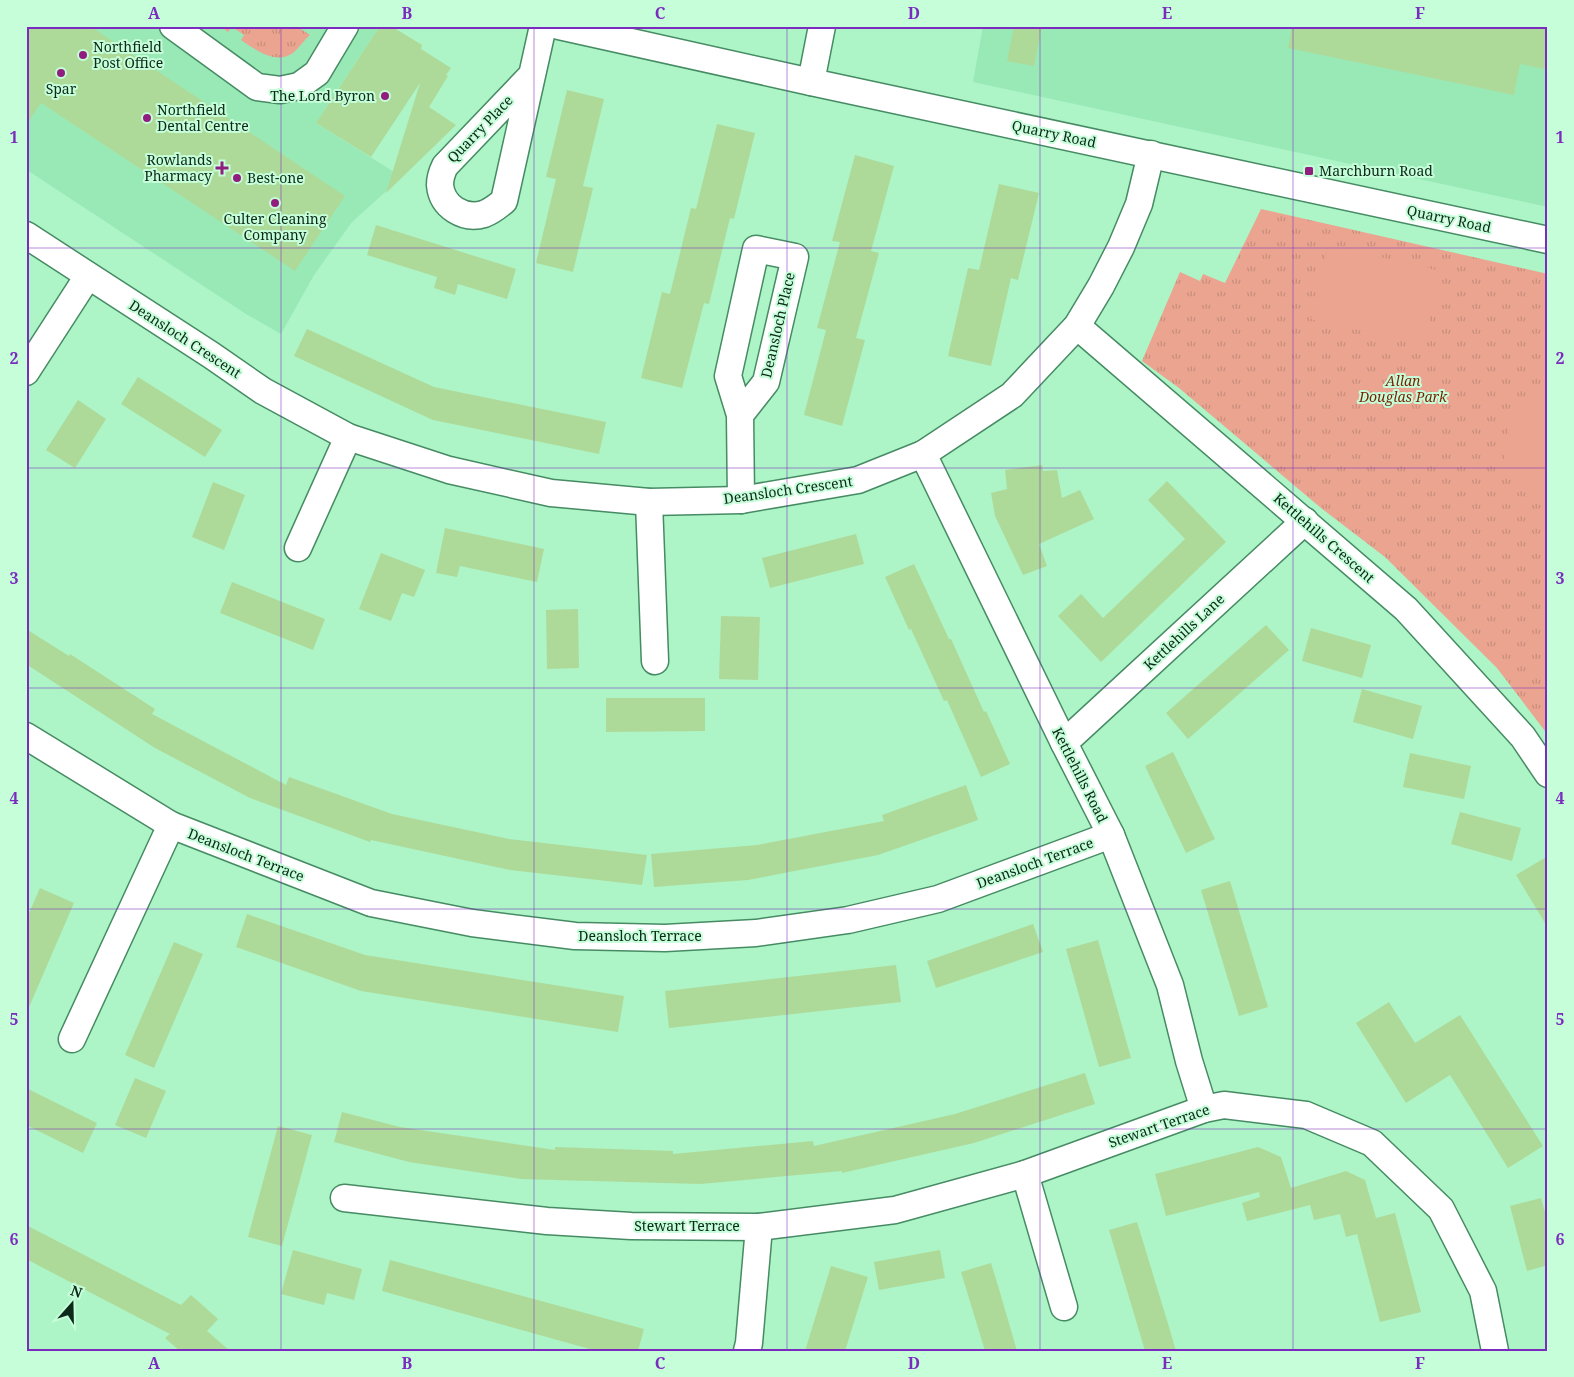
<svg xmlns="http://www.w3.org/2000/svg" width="1574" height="1377" font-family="'Noto Serif',serif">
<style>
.built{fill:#99e9b7}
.grass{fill:url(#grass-tufts)}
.garden{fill:#eba490}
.building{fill:#aeda99}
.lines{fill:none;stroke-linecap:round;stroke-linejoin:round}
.minor-casing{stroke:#468b63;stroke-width:29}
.minor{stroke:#fff;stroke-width:26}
.grid{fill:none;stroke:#7b2cbf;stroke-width:1;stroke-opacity:0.55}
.poi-dot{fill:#911e7e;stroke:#c5fed9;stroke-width:2}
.labels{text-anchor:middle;stroke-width:4;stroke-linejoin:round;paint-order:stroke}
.poi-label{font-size:14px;fill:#0c2919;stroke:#c5fed9;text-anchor:start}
.street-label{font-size:14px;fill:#0c2919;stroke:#c5fed9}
.park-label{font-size:14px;font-style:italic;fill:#791f02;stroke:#c5fed9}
.neatline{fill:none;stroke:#7b2cbf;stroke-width:2}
.grid-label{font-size:16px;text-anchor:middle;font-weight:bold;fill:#7b2cbf}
</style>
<defs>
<pattern id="grass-tufts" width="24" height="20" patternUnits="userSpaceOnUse" patternTransform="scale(1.25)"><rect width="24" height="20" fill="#eba490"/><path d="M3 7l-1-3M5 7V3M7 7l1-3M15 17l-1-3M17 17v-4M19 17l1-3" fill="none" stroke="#c88d7c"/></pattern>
</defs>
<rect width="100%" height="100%" fill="#adf4c7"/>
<g class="built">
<path d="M 26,26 L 380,26 L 316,123 L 402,177 L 352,222 L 314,275 L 281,334 L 246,314 L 30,172 L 26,172 Z"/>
<path d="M 983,26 L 1548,26 L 1548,207 L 973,82 Z"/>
</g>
<g class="grass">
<path d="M 220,26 L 296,26 L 310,35 C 304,40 299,48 293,53 C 275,65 256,50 241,40 L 244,35 L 232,27 L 228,32 Z"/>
<path d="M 1261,209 L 1548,274 L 1548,735 L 1497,668 L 1385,557 L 1321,508 L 1179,388 L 1142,361 L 1180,272 L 1200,281 L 1203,274 L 1225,283 Z"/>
</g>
<g class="garden">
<path d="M 1328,245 L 1441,271 L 1424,345 L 1311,319 Z"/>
<path d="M 1542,403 L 1548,405 L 1548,499 L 1503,474 C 1504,452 1506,414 1531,404 C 1534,403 1539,403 1542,403 Z"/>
</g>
<g class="building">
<path d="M 26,26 L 90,26 L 345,196 L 295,271 L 41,103 L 26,125 Z"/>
<path d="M 380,26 L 391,26 L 422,45 L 421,49 L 451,68 L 446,75 L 448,76 L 429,107 L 456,125 L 386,193 L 420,83 L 371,157 L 316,123 Z"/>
<path d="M 1014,26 L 1042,26 L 1034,66 L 1007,61 Z"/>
<path d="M 1292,26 L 1548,26 L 1548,70 L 1520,64 L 1514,95 L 1288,48 Z"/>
<path d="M 567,90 L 604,99 L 583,186 L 593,188 L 573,272 L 536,263 L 556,179 L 546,177 Z"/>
<path d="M 717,124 L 755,133 L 734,219 L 730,218 L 709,304 L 704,303 L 682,388 L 641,378 L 662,292 L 670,294 L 691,208 L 696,209 Z"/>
<path d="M 855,155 L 894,166 L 871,251 L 879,253 L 856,338 L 865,340 L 842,426 L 804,415 L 826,330 L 817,328 L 840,242 L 832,241 Z"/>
<path d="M 999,184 L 1039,193 L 1018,280 L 1011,278 L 991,366 L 948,356 L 968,268 L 979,270 Z"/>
<path d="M 376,225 L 516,269 L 507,299 L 458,284 L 455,295 L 434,288 L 437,277 L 367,255 Z"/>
<path d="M 307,329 L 434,387 L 606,422 L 599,454 L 433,420 L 294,356 Z"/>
<path d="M 138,377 L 222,430 L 205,457 L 121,404 Z"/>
<path d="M 78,400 L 106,419 L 75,468 L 46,450 Z"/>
<path d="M 1042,465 L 1043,471 L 1057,470 L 1062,498 L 1080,490 L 1094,519 L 1039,544 L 1047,566 L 1023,575 L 995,516 L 991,493 L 1007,489 L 1005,470 Z"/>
<path d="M 1167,481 L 1226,542 L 1101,662 L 1058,616 L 1081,594 L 1103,618 L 1185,539 L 1148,500 Z"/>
<path d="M 213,482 L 245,495 L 224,550 L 192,537 Z"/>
<path d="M 445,528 L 544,549 L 537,582 L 460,566 L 457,577 L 436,573 Z"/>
<path d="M 856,534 L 864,564 L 770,588 L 762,558 Z"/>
<path d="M 381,553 L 425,570 L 414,597 L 402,593 L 391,621 L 359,609 Z"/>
<path d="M 914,564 L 949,639 L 951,639 L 984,712 L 986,711 L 1010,764 L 981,777 L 947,700 L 944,701 L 911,629 L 909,630 L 885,577 Z"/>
<path d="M 232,582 L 325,619 L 313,650 L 220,613 Z"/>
<path d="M 578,609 L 579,668 L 547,669 L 546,610 Z"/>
<path d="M 721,616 L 760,617 L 758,680 L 719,679 Z"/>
<path d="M 1266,625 L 1289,650 L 1188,739 L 1166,713 Z"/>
<path d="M 1311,628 L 1371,645 L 1362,678 L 1302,661 Z"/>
<path d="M 26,629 L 69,656 L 70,654 L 155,709 L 152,714 L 286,785 L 289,777 L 392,814 L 509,839 L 647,855 L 642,885 L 510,870 L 371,840 L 370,842 L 250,798 L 155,748 L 26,664 Z"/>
<path d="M 1362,689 L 1422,706 L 1413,739 L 1353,722 Z"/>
<path d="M 606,698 L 705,698 L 705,731 L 606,732 Z"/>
<path d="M 1173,752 L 1215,839 L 1186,853 L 1145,766 Z"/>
<path d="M 1410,753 L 1471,766 L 1464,799 L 1403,787 Z"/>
<path d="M 966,785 L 978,820 L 878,855 L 748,880 L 654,887 L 651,854 L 757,845 L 884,821 L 882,815 Z"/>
<path d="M 1460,812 L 1521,828 L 1512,861 L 1451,844 Z"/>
<path d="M 1548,856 L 1548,928 L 1516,875 Z"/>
<path d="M 1230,881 L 1268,1007 L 1239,1016 L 1201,890 Z"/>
<path d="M 40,888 L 74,903 L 26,1014 L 26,920 Z"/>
<path d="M 247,914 L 365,955 L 624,996 L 618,1032 L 361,991 L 236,947 Z"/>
<path d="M 1033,924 L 1043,952 L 936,988 L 927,961 Z"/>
<path d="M 1098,940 L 1131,1058 L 1099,1067 L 1066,949 Z"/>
<path d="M 174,942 L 203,954 L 154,1068 L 125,1055 Z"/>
<path d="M 896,965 L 901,1002 L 669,1028 L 665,991 Z"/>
<path d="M 1389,1002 L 1415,1043 L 1460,1015 L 1543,1146 L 1508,1168 L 1450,1075 L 1406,1103 L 1356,1023 Z"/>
<path d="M 1085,1073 L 1095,1104 L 974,1143 L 842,1173 L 842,1171 L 700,1184 L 521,1179 L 409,1162 L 334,1142 L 342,1112 L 400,1127 L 555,1150 L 555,1147 L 673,1151 L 673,1154 L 813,1141 L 814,1146 L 955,1114 Z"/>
<path d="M 135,1078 L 166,1091 L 146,1138 L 115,1125 Z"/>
<path d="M 26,1088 L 97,1123 L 83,1153 L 26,1125 Z"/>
<path d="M 278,1126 L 312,1135 L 282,1246 L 248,1237 Z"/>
<path d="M 1258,1147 L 1281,1157 L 1291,1188 L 1346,1171 L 1365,1180 L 1376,1218 L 1395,1213 L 1421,1312 L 1380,1322 L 1357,1234 L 1346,1237 L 1340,1214 L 1314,1220 L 1310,1205 L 1247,1221 L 1242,1203 L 1260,1197 L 1259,1192 L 1166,1216 L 1155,1174 Z"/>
<path d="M 1541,1198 L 1548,1222 L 1548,1265 L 1527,1271 L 1510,1206 Z"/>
<path d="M 1137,1222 L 1169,1327 L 1176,1351 L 1145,1351 L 1140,1334 L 1109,1230 Z"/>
<path d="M 26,1225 L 181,1305 L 191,1295 L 218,1319 L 207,1331 L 230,1351 L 180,1351 L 165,1338 L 170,1334 L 26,1259 Z"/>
<path d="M 293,1250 L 362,1269 L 354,1300 L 327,1293 L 324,1305 L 281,1294 Z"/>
<path d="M 940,1250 L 945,1278 L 879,1290 L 874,1262 Z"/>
<path d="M 390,1260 L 644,1329 L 638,1351 L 597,1351 L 382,1291 Z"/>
<path d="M 991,1263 L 999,1289 L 1017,1351 L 985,1351 L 961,1272 Z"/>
<path d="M 831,1266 L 868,1277 L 845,1351 L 805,1351 Z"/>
</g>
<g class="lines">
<defs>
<g id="minor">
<path d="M 173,26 L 257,87 L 280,90 L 299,86 L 317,73 L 345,26"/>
<path d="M 559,26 L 811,82 L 1548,240"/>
<path d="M 531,76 L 445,166 C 442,172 440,178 440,185 C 442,207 464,220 484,214 C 492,211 498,206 504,201 L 543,26"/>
<path d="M 811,82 L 822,26"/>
<path d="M 26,235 L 211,355 L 263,391 L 348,437 L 449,470 L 551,493 L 649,502 L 741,500 L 858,480 L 923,454 L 1012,395 L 1077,326 L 1101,286 L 1121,247 L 1139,204 L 1151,154"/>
<path d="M 1077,326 L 1406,609 L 1523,737 L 1548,774"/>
<path d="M 26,372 L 88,276"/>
<path d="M 740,415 L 766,382 L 795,257 L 756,249 L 728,376 L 740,415 L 741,500"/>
<path d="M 923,454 L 1064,743 L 1111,835 L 1170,985 L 1189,1061 L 1204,1109"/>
<path d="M 649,502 L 655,661"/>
<path d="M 298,548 L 348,437"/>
<path d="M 26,736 L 171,825 L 371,903 L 472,923 L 575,936 L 665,938 L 756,933 L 848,920 L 938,899 L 1111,835"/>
<path d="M 1064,743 L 1305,521"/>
<path d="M 72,1039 L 171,825"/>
<path d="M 1025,1174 L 1064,1307"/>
<path d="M 344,1198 L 547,1221 L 631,1226 L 759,1227 L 895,1210 L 1025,1174 L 1204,1109 L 1224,1105 L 1306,1115 L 1372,1143 L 1441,1209 L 1483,1291 L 1495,1351"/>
<path d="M 747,1351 L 749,1343 L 759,1227"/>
</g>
</defs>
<use href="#minor" class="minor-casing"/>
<use href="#minor" class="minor"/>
</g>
<path class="grid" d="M 281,26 L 281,1351M 534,26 L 534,1351M 787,26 L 787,1351M 1040,26 L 1040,1351M 1293,26 L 1293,1351M 26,248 L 1548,248M 26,468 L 1548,468M 26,688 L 1548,688M 26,909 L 1548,909M 26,1129 L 1548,1129"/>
<g class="poi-dot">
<circle cx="83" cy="55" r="5"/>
<circle cx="61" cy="73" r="5"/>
<circle cx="385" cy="96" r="5"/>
<circle cx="147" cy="118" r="5"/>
<path d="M219.5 160.5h5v5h5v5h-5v5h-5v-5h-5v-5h5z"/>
<rect x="1304" y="166" width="10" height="10" rx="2.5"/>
<circle cx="237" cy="178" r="5"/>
<circle cx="275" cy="203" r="5"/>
</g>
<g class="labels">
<g class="poi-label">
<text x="93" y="52">Northfield<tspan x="93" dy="16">Post Office</tspan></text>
<text x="61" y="94" text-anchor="middle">Spar</text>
<text x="375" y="101" text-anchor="end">The Lord Byron</text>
<text x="157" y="115">Northfield<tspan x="157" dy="16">Dental Centre</tspan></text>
<text x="212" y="165" text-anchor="end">Rowlands<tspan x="212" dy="16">Pharmacy</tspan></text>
<text x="1319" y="176">Marchburn Road</text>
<text x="247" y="183">Best-one</text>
<text x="275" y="224" text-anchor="middle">Culter Cleaning<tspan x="275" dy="16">Company</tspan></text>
</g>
<g class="street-label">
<text transform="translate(480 129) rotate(-46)" y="5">Quarry Place</text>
<text transform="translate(1054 134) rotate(12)" y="5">Quarry Road</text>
<text transform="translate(1449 219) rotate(12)" y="5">Quarry Road</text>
<text transform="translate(778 325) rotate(-77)" y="5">Deansloch Place</text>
<text transform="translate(185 339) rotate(33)" y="5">Deansloch Crescent</text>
<text transform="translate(788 490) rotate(-8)" y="5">Deansloch Crescent</text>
<text transform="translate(1324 538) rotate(41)" y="5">Kettlehills Crescent</text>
<text transform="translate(1184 632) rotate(-43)" y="5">Kettlehills Lane</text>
<text transform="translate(1080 775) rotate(63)" y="5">Kettlehills Road</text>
<text transform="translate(246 855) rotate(21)" y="5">Deansloch Terrace</text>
<text transform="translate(1035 863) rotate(-20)" y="5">Deansloch Terrace</text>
<text x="640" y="941">Deansloch Terrace</text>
<text transform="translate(1159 1126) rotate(-19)" y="5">Stewart Terrace</text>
<text x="687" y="1231">Stewart Terrace</text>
</g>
<g class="park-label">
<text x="1403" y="386">Allan<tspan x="1403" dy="16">Douglas Park</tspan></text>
</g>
</g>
<rect width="1574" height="1377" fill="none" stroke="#c5fed9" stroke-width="55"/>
<g transform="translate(72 1304) rotate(20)" stroke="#c5fed9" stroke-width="4" paint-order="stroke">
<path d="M0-4L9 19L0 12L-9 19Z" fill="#0c2919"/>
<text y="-8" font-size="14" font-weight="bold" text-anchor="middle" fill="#0c2919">N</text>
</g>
<rect x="28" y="28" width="1518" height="1322" class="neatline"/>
<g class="grid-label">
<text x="154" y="19">A</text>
<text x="407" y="19">B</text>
<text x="660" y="19">C</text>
<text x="914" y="19">D</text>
<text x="1167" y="19">E</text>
<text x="1420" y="19">F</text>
<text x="14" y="143">1</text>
<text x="1560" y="143">1</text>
<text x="14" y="364">2</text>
<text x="1560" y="364">2</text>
<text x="14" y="584">3</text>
<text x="1560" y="584">3</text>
<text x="14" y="804">4</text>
<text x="1560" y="804">4</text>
<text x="14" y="1025">5</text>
<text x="1560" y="1025">5</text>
<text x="14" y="1245">6</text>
<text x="1560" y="1245">6</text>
<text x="154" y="1369">A</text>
<text x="407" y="1369">B</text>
<text x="660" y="1369">C</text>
<text x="914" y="1369">D</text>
<text x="1167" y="1369">E</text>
<text x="1420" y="1369">F</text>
</g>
</svg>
